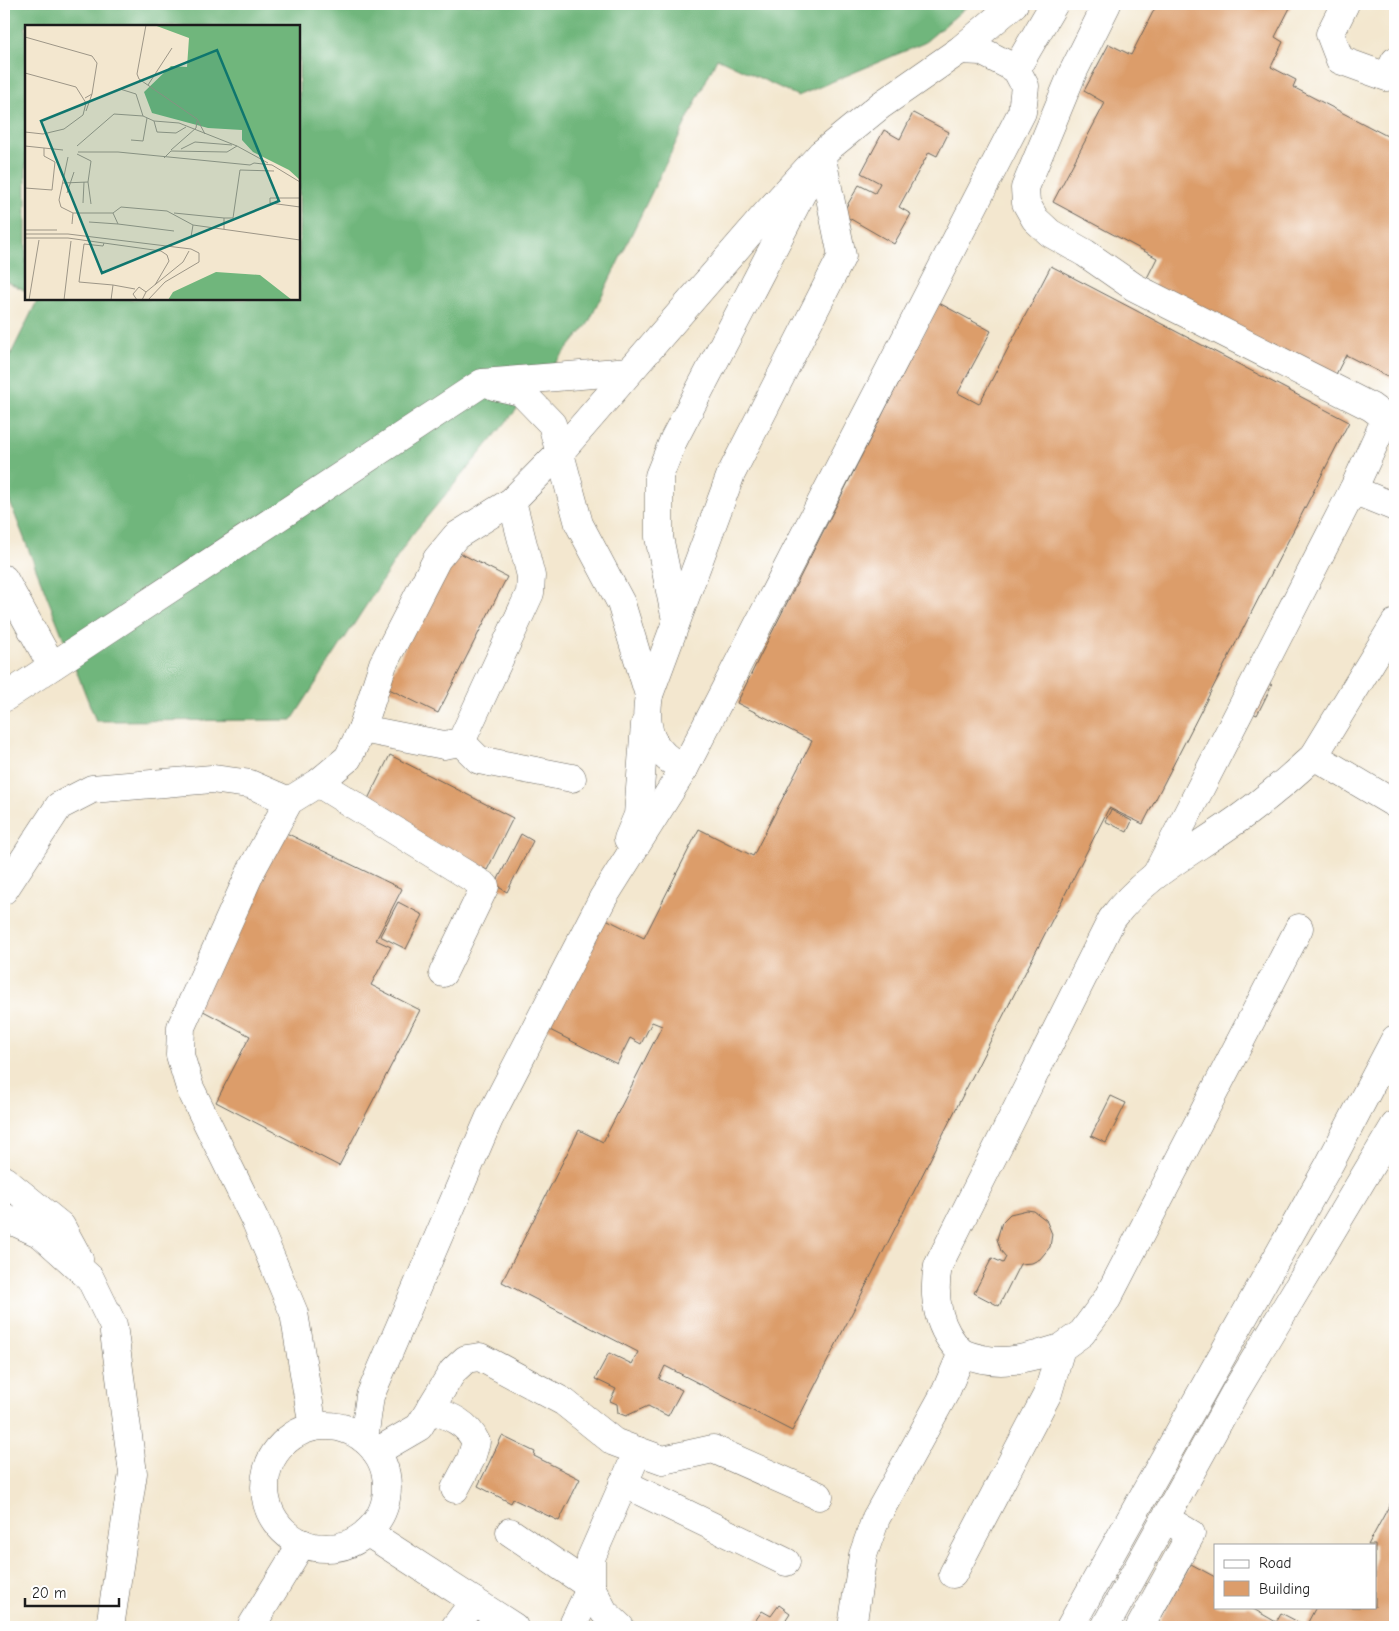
<svg xmlns="http://www.w3.org/2000/svg" width="1399" height="1631" font-family="'Comic Neue',sans-serif">
<style>
.forest{fill:#70b67c;stroke:#46694c}
.building{fill:#dc9d6b}
.lines{fill:none;stroke-linecap:round;stroke-linejoin:round}
.minor-casing{stroke:#67635b;stroke-width:29}
.minor{stroke:#fff;stroke-width:28}
.inset-road{fill:none;stroke:#9d9687;stroke-width:1}
.view{fill:#0f766e;fill-opacity:0.15;stroke:#0f766e;stroke-width:2.5}
.inset-edge{fill:none;stroke:#1c1c1c;stroke-width:2.5}
</style>
<rect width="100%" height="100%" fill="#fff"/>
<filter id="ink" filterUnits="userSpaceOnUse"><feTurbulence type="fractalNoise" baseFrequency=".02" numOctaves="2"/><feDisplacementMap in="SourceGraphic" scale="10" xChannelSelector="R" yChannelSelector="G"/><feConvolveMatrix kernelMatrix="1 2 1 2 8 2 1 2 1" color-interpolation-filters="sRGB"/></filter>
<filter id="wash" filterUnits="userSpaceOnUse"><feTurbulence type="fractalNoise" baseFrequency=".0096" numOctaves="4" result="noise"/><feDisplacementMap in="SourceGraphic" scale="20" xChannelSelector="R" yChannelSelector="G"/><feGaussianBlur stdDeviation="1.12" result="paint"/><feColorMatrix in="noise" values="0 0 0 0 0 0 0 0 0 0 0 0 0 0 0 0 0 1.4 0 .05"/><feComposite in="paint" operator="in"/></filter>
<g filter="url(#wash)">
<rect width="100%" height="100%" fill="#f3e7cf"/>
<path class="forest" d="M 4,4 L 970,4 L 924,43 L 798,96 L 717,58 L 588,324 L 411,536 L 292,720 L 96,721 L 4,487 L 4,368 L 38,299 L 299,299 L 299,26 L 26,26 L 26,291 L 4,280 Z"/>
<g id="blocks">
<g class="building">
<path d="M 1157,4 L 1292,4 L 1275,37 L 1283,42 L 1271,67 L 1296,80 L 1293,87 L 1389,137 L 1395,124 L 1395,380 L 1346,355 L 1332,382 L 1153,288 L 1155,282 L 1147,278 L 1157,258 L 1053,202 L 1105,103 L 1084,91 L 1109,44 L 1131,55 Z"/>
<path d="M 913,113 L 949,132 L 937,156 L 929,152 L 899,207 L 911,214 L 894,244 L 842,214 L 859,185 L 875,193 L 880,183 L 861,173 L 884,130 L 900,139 Z"/>
<path d="M 1051,266 L 1349,422 L 1143,824 L 1109,808 L 792,1431 L 665,1366 L 659,1379 L 682,1390 L 668,1416 L 648,1406 L 626,1416 L 618,1413 L 617,1404 L 610,1401 L 616,1389 L 595,1379 L 609,1353 L 632,1364 L 638,1352 L 502,1282 L 579,1130 L 603,1142 L 662,1026 L 652,1022 L 641,1044 L 630,1038 L 617,1064 L 542,1026 L 598,915 L 644,938 L 699,829 L 753,856 L 812,741 L 737,703 L 760,656 L 939,303 L 991,331 L 958,393 L 979,404 Z"/>
<path d="M 454,550 L 507,577 L 438,713 L 385,687 Z"/>
<path d="M 1264,680 L 1272,685 L 1257,715 L 1248,711 Z"/>
<path d="M 390,755 L 513,818 L 487,870 L 364,807 Z"/>
<path d="M 1111,810 L 1132,821 L 1127,832 L 1105,821 Z"/>
<path d="M 282,831 L 402,889 L 376,940 L 391,947 L 371,985 L 420,1010 L 339,1166 L 216,1102 L 250,1036 L 194,1006 Z"/>
<path d="M 521,834 L 533,841 L 507,892 L 495,885 Z"/>
<path d="M 398,902 L 423,915 L 406,949 L 380,936 Z"/>
<path d="M 1111,1096 L 1126,1103 L 1106,1143 L 1091,1136 Z"/>
<path d="M 1027,1210 L 1034,1211 L 1046,1220 L 1052,1234 L 1050,1247 L 1040,1259 L 1032,1263 L 1020,1264 L 999,1306 L 974,1293 L 992,1258 L 1003,1263 L 1006,1257 L 1001,1251 L 997,1239 L 1002,1222 L 1010,1214 Z"/>
<path d="M 502,1436 L 535,1452 L 534,1456 L 580,1479 L 559,1521 L 513,1499 L 511,1503 L 478,1486 Z"/>
<path d="M 1395,1495 L 1395,1627 L 1156,1627 L 1191,1564 L 1215,1577 L 1215,1607 L 1250,1607 L 1276,1622 L 1281,1613 L 1306,1626 L 1316,1607 L 1375,1607 L 1375,1545 L 1368,1545 Z"/>
<path d="M 779,1605 L 790,1613 L 781,1627 L 751,1627 L 762,1611 L 771,1616 Z"/>
</g>
</g>
</g>
<g filter="url(#ink)">
<use href="#blocks" fill-opacity="0" stroke="#67635b" stroke-width="1"/>
<g class="lines">
<defs>
<g id="minor">
<path d="M 1107,4 L 1073,72 L 1025,188 L 1026,203 L 1035,219 L 1050,233 L 1085,253 L 1134,287 L 1371,407 L 1386,418 L 1353,490"/>
<path d="M 1345,4 L 1330,34 L 1340,60 L 1387,77 L 1395,61"/>
<path d="M 960,50 L 981,51 L 1016,69"/>
<path d="M 494,386 L 521,392 L 552,424 L 579,524 L 621,603 L 649,695"/>
<path d="M 512,501 L 531,576 L 530,593 L 461,742 L 444,745 L 362,729 L 383,664 L 437,559 L 456,536 L 512,501 L 561,451 L 766,214 L 821,154 L 881,105 L 960,50 L 1014,4"/>
<path d="M 4,579 L 52,666"/>
<path d="M 676,620 L 659,537 L 659,476 L 674,439 L 805,187"/>
<path d="M 4,698 L 482,383 L 630,371"/>
<path d="M 461,742 L 479,760 L 572,778"/>
<path d="M 1314,756 L 1395,623"/>
<path d="M 684,769 C 651,751 643,731 649,695 L 731,474 L 842,256 L 821,154"/>
<path d="M 318,783 L 485,886 L 443,973"/>
<path d="M 628,839 L 638,815 L 645,724"/>
<path d="M 1157,873 L 1353,490 L 1395,507"/>
<path d="M 4,890 L 59,806 L 92,789 L 212,779 L 250,784 L 289,801"/>
<path d="M 4,1180 L 61,1226 L 79,1259"/>
<path d="M 4,1217 L 41,1234 L 90,1278 L 113,1325 L 133,1473 L 110,1627"/>
<path d="M 1061,1348 L 1082,1333 L 1107,1299 L 1299,928"/>
<path d="M 430,1409 C 449,1416 467,1422 476,1442 L 471,1459 L 455,1489"/>
<circle cx="326" cy="1487" r="61"/>
<path d="M 313,1427 L 294,1313 L 256,1222 L 190,1088 L 180,1055 L 181,1027 L 252,869 L 289,801 L 318,783 L 348,758 L 362,729"/>
<path d="M 364,1439 L 370,1396 L 489,1119 L 603,898 L 684,769 L 1022,112 L 1025,86 L 1016,69 L 1054,4"/>
<path d="M 376,1452 L 419,1427 L 453,1371 L 466,1359 L 480,1357 L 564,1402 L 614,1442 L 638,1451"/>
<path d="M 623,1483 L 786,1562"/>
<path d="M 367,1532 L 514,1627"/>
<path d="M 510,1532 L 591,1587 L 604,1612 L 620,1627"/>
<path d="M 953,1574 L 1048,1393 L 1061,1348 C 1025,1359 999,1368 962,1353"/>
<path d="M 251,1627 L 302,1543"/>
<path d="M 455,1627 L 474,1601"/>
<path d="M 572,1627 L 591,1587 L 591,1558 L 638,1451 L 663,1460 L 713,1449 L 819,1496"/>
<path d="M 852,1627 L 863,1555 L 876,1518 L 946,1391 L 962,1353 C 938,1330 932,1298 938,1266 L 1112,919 C 1144,876 1185,856 1228,826 C 1259,805 1287,781 1314,756 L 1395,804"/>
<path d="M 1070,1627 L 1330,1163 L 1395,1039"/>
<path d="M 1105,1627 L 1234,1394 L 1395,1125"/>
<path d="M 1140,1627 L 1191,1534 L 1166,1519"/>
</g>
</defs>
<use href="#minor" class="minor-casing"/>
<use href="#minor" class="minor"/>
</g>
</g>
<g transform="translate(25 25)">
<rect width="275" height="275" fill="#f3e7cf"/>
<path d="M 129,0 L 275,0 L 275,155 L 264,145 L 228,127 L 217,115 L 217,105 L 183,103 L 127,88 L 119,67 L 146,41 L 162,42 L 164,13 ZM 191,247 L 235,250 L 267,275 L 143,275 L 148,267 Z" fill="#70b67c"/>
<path class="inset-road" d="M 121,0 L 112,49 L 114,54 L 172,94 L 180,109M 0,12 L 67,31 L 72,38 L 67,69M 0,48 L 51,62 L 61,78 L 58,90 L 39,104 L 18,109 L 0,107M 123,60 L 147,23M 95,64 L 111,69 L 118,91M 60,73 L 67,69 L 61,86M 161,102 L 151,108 L 132,107 L 129,96 L 154,98 L 212,121 L 243,138M 106,115 L 118,116 L 122,93M 0,121 L 38,125M 52,121 L 89,89 L 118,91 L 129,96M 156,124 L 170,117 L 207,120M 146,125 L 171,103 L 172,96M 53,127 L 93,127 L 225,140 L 229,138 L 247,140 L 275,157M 52,129 L 66,136 L 63,157M 43,132 L 34,175 L 36,182 L 48,188 L 47,199M 139,133 L 146,126 L 202,127 L 212,121M 38,158 L 63,157 L 66,179M 0,163 L 27,165 L 30,137 L 19,131 L 19,123M 42,168 L 49,147M 275,173 L 245,173 L 245,178 L 275,182M 58,178 L 59,157M 48,188 L 88,188 L 96,182 L 142,186 L 168,200 L 166,212M 149,188 L 199,193 L 199,204M 199,193 L 208,193 L 215,145 L 249,146M 64,197 L 93,199 L 88,188M 93,199 L 149,206M 168,200 L 275,215M 0,205 L 32,205M 0,209 L 43,209 L 166,224 L 174,228 L 174,237 L 140,257 L 123,275M 0,213 L 43,213 L 136,226 L 142,230 L 144,236 L 130,260M 79,218 L 78,221 L 59,219 L 54,257 L 88,260M 121,267 L 158,237 L 164,226M 4,275 L 14,215M 39,275 L 46,216M 86,275 L 88,260 L 110,264M 112,275 L 108,269 L 114,262 L 121,267 L 117,275"/>
<path class="view" d="M 192,25 L 254,176 L 77,248 L 16,96 Z"/>
<rect width="275" height="275" class="inset-edge"/>
</g>
<rect width="1399" height="1631" fill="none" stroke="#fff" stroke-width="20"/>
<rect x="1214" y="1544" width="162" height="65" fill="#ffffff" stroke="#a4a4a4"/>
<rect x="1224" y="1560" width="25" height="8" fill="#ffffff" stroke="#a4a4a4"/>
<text x="1259" y="1568" font-size="15" fill="#1c1c1c">Road</text>
<rect x="1224" y="1581" width="25" height="15" fill="#dc9d6b" stroke="#a4a4a4"/>
<text x="1259" y="1594" font-size="15" fill="#1c1c1c">Building</text>
<path d="M25 1598v8h94v-8" fill="none" stroke="#1c1c1c" stroke-width="2.5"/>
<text x="32" y="1598" font-size="15" fill="#1c1c1c" stroke="#ffffff" stroke-width="4" paint-order="stroke">20 m</text>
</svg>
